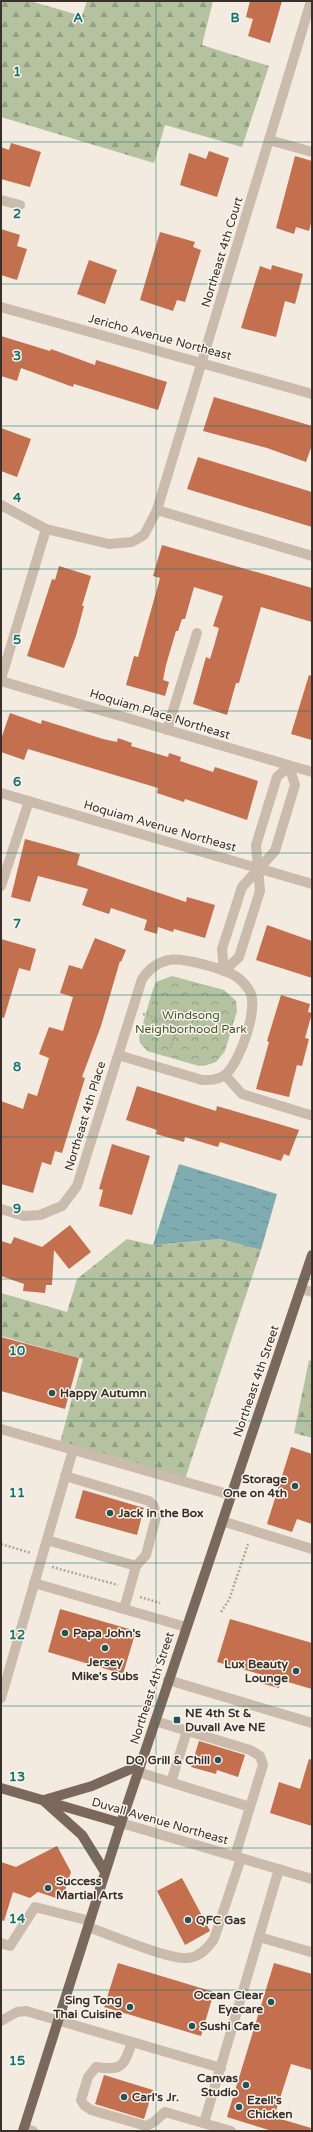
<svg xmlns="http://www.w3.org/2000/svg" width="313" height="2132" font-family="'Varela Round',sans-serif">
<style>
.forest{fill:url(#forest-firs)}
.park{fill:url(#park-crowns)}
.water{fill:url(#water-ripples)}
.building{fill:#c46f4d}
.lines{fill:none;stroke-linecap:round;stroke-linejoin:round}
.path{stroke:#b7a596;stroke-width:2.5;stroke-dasharray:2 2;stroke-linecap:butt}
.minor{stroke:#cbbbac;stroke-width:10}
.major{stroke:#7b685c;stroke-width:10}
.grid{fill:none;stroke:#0f766e;stroke-width:1;stroke-opacity:0.55}
.poi-dot{fill:#20545a;stroke:#faf5ed;stroke-width:1.5}
.labels{text-anchor:middle;stroke-width:3;stroke-linejoin:round;paint-order:stroke}
.street-label{font-size:12px;fill:#39302b;stroke:#faf5ed}
.park-label{font-size:12px;fill:#47572f;stroke:#faf5ed}
.poi-label{font-size:12px;font-weight:bold;fill:#39302b;stroke:#faf5ed;text-anchor:start}
.grid-label{font-size:13px;text-anchor:middle;font-weight:bold;fill:#0f766e;stroke:#faf5ed;stroke-width:3;stroke-linejoin:round;paint-order:stroke}
</style>
<defs>
<pattern id="forest-firs" width="22" height="20" patternUnits="userSpaceOnUse"><rect width="22" height="20" fill="#b5c2a0"/><path d="M5 1l3.5 6h-7zM16 11l3.5 6h-7z" fill="#949e83"/></pattern>
<pattern id="park-crowns" width="20" height="18" patternUnits="userSpaceOnUse"><rect width="20" height="18" fill="#b5c2a0"/><path d="M2 6a3 3 0 1 1 6 0M12 15a3 3 0 1 1 6 0" fill="none" stroke="#949e83"/></pattern>
<pattern id="water-ripples" width="26" height="14" patternUnits="userSpaceOnUse"><rect width="26" height="14" fill="#7facb0"/><path d="M2 4q2-2 4 0t4 0M15 11q2-2 4 0t4 0" fill="none" stroke="#698c8f"/></pattern>
</defs>
<rect width="100%" height="100%" fill="#f3ebe0"/>
<g class="forest">
<path d="M 1,1 L 30,1 L 82,16 L 87,1 L 213,1 L 202,45 L 269,66 L 242,147 L 165,125 L 154,163 L 1,117 Z"/>
<path d="M 127,1239 L 153,1245 L 220,1239 L 261,1250 L 184,1482 L 59,1446 L 83,1359 L 1,1336 L 1,1293 L 67,1312 L 77,1279 Z"/>
<path d="M 309,1360 L 312,1361 L 312,1438 L 294,1433 Z"/>
</g>
<path class="park" d="M 172,976 L 224,990 L 236,1001 L 237,1011 L 225,1051 L 216,1062 L 207,1065 L 199,1066 L 147,1051 L 140,1043 L 139,1037 L 153,989 L 156,982 Z"/>
<path class="water" d="M 179,1164 L 277,1194 L 261,1250 L 220,1239 L 153,1245 Z"/>
<g class="building">
<path d="M 250,1 L 282,1 L 270,43 L 248,36 L 253,19 L 246,17 Z"/>
<path d="M 11,143 L 41,152 L 30,187 L 1,179 L 1,147 L 9,150 Z"/>
<path d="M 209,151 L 229,158 L 217,197 L 180,185 L 189,153 L 206,159 Z"/>
<path d="M 295,156 L 312,161 L 312,219 L 309,231 L 296,227 L 294,234 L 276,228 Z"/>
<path d="M 1,229 L 20,235 L 17,246 L 27,249 L 17,280 L 1,275 Z"/>
<path d="M 160,232 L 195,242 L 193,247 L 201,250 L 185,302 L 177,300 L 173,311 L 140,300 Z"/>
<path d="M 89,260 L 117,270 L 105,304 L 77,294 Z"/>
<path d="M 272,265 L 303,274 L 295,304 L 285,301 L 276,337 L 241,328 L 260,266 L 271,270 Z"/>
<path d="M 1,336 L 50,351 L 51,349 L 95,365 L 96,360 L 167,382 L 158,410 L 74,384 L 73,387 L 21,368 L 17,381 L 1,376 Z"/>
<path d="M 214,397 L 312,426 L 312,445 L 306,462 L 267,448 L 203,431 Z"/>
<path d="M 1,428 L 31,439 L 17,477 L 1,471 Z"/>
<path d="M 198,457 L 312,492 L 312,527 L 187,489 Z"/>
<path d="M 162,545 L 312,588 L 312,622 L 261,607 L 239,683 L 236,683 L 227,715 L 193,704 L 206,657 L 210,659 L 214,646 L 219,628 L 213,626 L 223,596 L 194,587 L 185,619 L 182,619 L 178,631 L 176,631 L 166,665 L 163,680 L 169,682 L 165,696 L 126,685 L 134,656 L 138,657 L 160,578 L 153,576 Z"/>
<path d="M 59,566 L 91,576 L 82,606 L 84,606 L 76,636 L 64,668 L 27,656 L 52,579 L 55,580 Z"/>
<path d="M 309,675 L 312,676 L 312,740 L 291,734 Z"/>
<path d="M 10,713 L 41,724 L 42,720 L 103,739 L 117,742 L 118,738 L 132,743 L 131,746 L 168,757 L 169,753 L 181,757 L 180,761 L 213,772 L 215,767 L 258,781 L 247,820 L 185,799 L 184,802 L 157,793 L 158,788 L 28,749 L 24,760 L 1,752 L 1,739 Z"/>
<path d="M 25,839 L 80,854 L 77,865 L 121,880 L 186,902 L 187,897 L 215,905 L 205,938 L 174,929 L 173,932 L 158,927 L 157,934 L 144,930 L 147,920 L 111,908 L 109,914 L 82,905 L 88,889 L 38,876 L 30,902 L 11,897 Z"/>
<path d="M 267,925 L 312,941 L 312,978 L 256,960 Z"/>
<path d="M 95,938 L 126,950 L 121,962 L 120,961 L 101,1026 L 82,1077 L 85,1078 L 62,1153 L 55,1151 L 51,1165 L 42,1162 L 33,1193 L 1,1184 L 1,1101 L 23,1109 L 28,1093 L 37,1096 L 49,1058 L 39,1054 L 49,1027 L 63,1031 L 73,997 L 60,993 L 69,965 L 82,969 Z"/>
<path d="M 1,939 L 36,949 L 30,971 L 19,968 L 4,1018 L 1,1017 Z"/>
<path d="M 281,995 L 310,1004 L 308,1012 L 312,1013 L 305,1038 L 309,1039 L 302,1066 L 297,1065 L 289,1097 L 256,1089 L 269,1042 L 267,1041 Z"/>
<path d="M 137,1086 L 216,1111 L 217,1106 L 299,1130 L 289,1156 L 284,1154 L 281,1161 L 220,1142 L 218,1147 L 185,1137 L 184,1142 L 156,1134 L 157,1130 L 126,1120 Z"/>
<path d="M 112,1144 L 150,1156 L 132,1215 L 99,1206 L 103,1190 L 99,1189 Z"/>
<path d="M 70,1225 L 91,1252 L 69,1269 L 54,1250 L 52,1285 L 46,1285 L 45,1293 L 23,1291 L 24,1284 L 1,1276 L 1,1241 L 11,1244 L 14,1237 L 42,1247 Z"/>
<path d="M 1,1337 L 79,1358 L 65,1409 L 1,1391 Z"/>
<path d="M 291,1447 L 312,1454 L 312,1524 L 297,1519 L 292,1532 L 267,1524 Z"/>
<path d="M 83,1490 L 144,1508 L 137,1535 L 75,1518 Z"/>
<path d="M 60,1609 L 136,1631 L 123,1674 L 48,1652 Z"/>
<path d="M 230,1619 L 312,1643 L 312,1689 L 281,1680 L 279,1688 L 260,1683 L 263,1675 L 217,1662 Z"/>
<path d="M 199,1741 L 245,1755 L 238,1777 L 217,1770 L 216,1774 L 191,1767 Z"/>
<path d="M 309,1759 L 312,1760 L 312,1826 L 270,1813 L 279,1782 L 300,1789 Z"/>
<path d="M 57,1846 L 71,1872 L 62,1900 L 38,1892 L 30,1898 L 13,1892 L 4,1921 L 1,1920 L 1,1862 L 16,1867 Z"/>
<path d="M 182,1878 L 210,1931 L 185,1945 L 157,1891 Z"/>
<path d="M 118,1963 L 214,1992 L 201,2036 L 104,2007 Z"/>
<path d="M 274,1963 L 312,1974 L 312,2070 L 291,2064 L 274,2117 L 311,2128 L 310,2131 L 272,2131 L 227,2117 Z"/>
<path d="M 104,2075 L 153,2090 L 144,2119 L 95,2104 Z"/>
</g>
<g class="lines">
<g class="path">
<path d="M 143,1014 L 178,1024 L 170,1049"/>
<path d="M 1,1544 L 31,1553"/>
<path d="M 52,1567 L 118,1585"/>
<path d="M 140,1597 L 160,1603"/>
<path d="M 221,1612 L 229,1600 L 248,1544"/>
</g>
<g class="minor">
<path d="M 269,140 L 312,152"/>
<path d="M 1,200 L 20,205"/>
<path d="M 1,307 L 312,394"/>
<path d="M 1,505 L 46,529 L 109,544 L 132,542 L 144,535 L 157,510 L 311,1"/>
<path d="M 157,510 L 312,556"/>
<path d="M 1,679 L 46,529"/>
<path d="M 1,681 L 312,772"/>
<path d="M 167,730 L 197,633"/>
<path d="M 1,793 L 312,884"/>
<path d="M 1,886 L 29,801"/>
<path d="M 224,971 L 222,949 L 242,887 L 275,851 L 295,785 L 289,766"/>
<path d="M 224,971 L 239,957 L 260,891 L 256,845 L 277,777 L 289,766"/>
<path d="M 225,1075 L 242,1094 L 310,1115"/>
<path d="M 1,1209 L 24,1216 L 40,1215 L 62,1206 L 77,1186 L 142,979 C 149,969 157,962 169,960 C 182,957 225,969 237,977 C 241,980 246,985 249,990 C 260,1006 240,1063 225,1075 C 218,1080 210,1080 202,1080 L 118,1055"/>
<path d="M 301,1289 L 312,1292"/>
<path d="M 1,1429 L 231,1495"/>
<path d="M 65,1476 L 149,1501 L 154,1506 L 156,1517 L 146,1555 L 136,1566"/>
<path d="M 222,1521 L 312,1549"/>
<path d="M 47,1540 L 136,1566 L 124,1609"/>
<path d="M 34,1583 L 186,1627"/>
<path d="M 168,1680 L 312,1723"/>
<path d="M 1,1698 L 73,1450"/>
<path d="M 155,1721 L 250,1750 L 260,1756 L 263,1765 L 250,1807"/>
<path d="M 138,1772 L 250,1807 L 235,1856"/>
<path d="M 171,1782 L 187,1731"/>
<path d="M 121,1823 L 312,1879"/>
<path d="M 88,1927 C 109,1934 169,1960 188,1958 C 199,1957 208,1948 214,1939 L 241,1858"/>
<path d="M 259,1937 L 311,1952"/>
<path d="M 1,1943 L 10,1946 L 35,1907 L 90,1921"/>
<path d="M 1,2021 L 17,2012 L 26,2011 L 221,2068"/>
<path d="M 132,2042 C 124,2066 122,2071 96,2067 L 88,2077 L 81,2100 L 84,2105 L 91,2110 L 146,2126 L 154,2122 L 165,2112 L 231,2131"/>
<path d="M 204,2123 L 279,1869"/>
<path d="M 24,2128 L 33,2131"/>
</g>
<g class="major">
<path d="M 1,1788 L 121,1823"/>
<path d="M 44,1800 L 92,1786 L 140,1765"/>
<path d="M 45,1802 L 82,1835 L 105,1872"/>
<path d="M 23,2131 L 121,1823 L 312,1255"/>
</g>
</g>
<path class="grid" d="M 156,1 L 156,2131M 1,142 L 312,142M 1,284 L 312,284M 1,426 L 312,426M 1,569 L 312,569M 1,711 L 312,711M 1,853 L 312,853M 1,995 L 312,995M 1,1137 L 312,1137M 1,1279 L 312,1279M 1,1421 L 312,1421M 1,1563 L 312,1563M 1,1706 L 312,1706M 1,1848 L 312,1848M 1,1990 L 312,1990"/>
<g class="poi-dot">
<circle cx="52" cy="1393" r="4"/>
<circle cx="295" cy="1486" r="4"/>
<circle cx="110" cy="1513" r="4"/>
<circle cx="65" cy="1633" r="4"/>
<circle cx="105" cy="1648" r="4"/>
<circle cx="296" cy="1671" r="4"/>
<rect x="173" y="1716" width="8" height="8" rx="2"/>
<circle cx="218" cy="1760" r="4"/>
<circle cx="48" cy="1888" r="4"/>
<circle cx="188" cy="1920" r="4"/>
<circle cx="271" cy="2002" r="4"/>
<circle cx="130" cy="2007" r="4"/>
<circle cx="192" cy="2026" r="4"/>
<circle cx="246" cy="2085" r="4"/>
<circle cx="124" cy="2097" r="4"/>
<circle cx="239" cy="2107" r="4"/>
</g>
<g class="labels">
<g class="street-label">
<text transform="translate(222 252) rotate(-73)" y="4">Northeast 4th Court</text>
<text transform="translate(160 337) rotate(15)" y="4">Jericho Avenue Northeast</text>
<text transform="translate(160 714) rotate(17)" y="4">Hoquiam Place Northeast</text>
<text transform="translate(160 826) rotate(16)" y="4">Hoquiam Avenue Northeast</text>
<text transform="translate(85 1116) rotate(-73)" y="4">Northeast 4th Place</text>
<text transform="translate(256 1381) rotate(-71)" y="4">Northeast 4th Street</text>
<text transform="translate(152 1688) rotate(-72)" y="4">Northeast 4th Street</text>
<text transform="translate(160 1821) rotate(16)" y="4">Duvall Avenue Northeast</text>
</g>
<g class="park-label">
<text x="191" y="1019">Windsong<tspan x="191" dy="14">Neighborhood Park</tspan></text>
</g>
<g class="poi-label">
<text x="60" y="1397">Happy Autumn</text>
<text x="287" y="1483" text-anchor="end">Storage<tspan x="287" dy="14">One on 4th</tspan></text>
<text x="118" y="1517">Jack in the Box</text>
<text x="73" y="1637">Papa John's</text>
<text x="105" y="1666" text-anchor="middle">Jersey<tspan x="105" dy="14">Mike's Subs</tspan></text>
<text x="288" y="1668" text-anchor="end">Lux Beauty<tspan x="288" dy="14">Lounge</tspan></text>
<text x="185" y="1717">NE 4th St &amp;<tspan x="185" dy="14">Duvall Ave NE</tspan></text>
<text x="210" y="1764" text-anchor="end">DQ Grill &amp; Chill</text>
<text x="56" y="1885">Success<tspan x="56" dy="14">Martial Arts</tspan></text>
<text x="196" y="1924">QFC Gas</text>
<text x="263" y="1999" text-anchor="end">Ocean Clear<tspan x="263" dy="14">Eyecare</tspan></text>
<text x="122" y="2004" text-anchor="end">Sing Tong<tspan x="122" dy="14">Thai Cuisine</tspan></text>
<text x="200" y="2030">Sushi Cafe</text>
<text x="238" y="2082" text-anchor="end">Canvas<tspan x="238" dy="14">Studio</tspan></text>
<text x="132" y="2101">Carl's Jr.</text>
<text x="247" y="2104">Ezell's<tspan x="247" dy="14">Chicken</tspan></text>
</g>
</g>
<g class="grid-label">
<text x="78" y="22">A</text>
<text x="235" y="22">B</text>
<text x="17" y="76">1</text>
<text x="17" y="218">2</text>
<text x="17" y="360">3</text>
<text x="17" y="502">4</text>
<text x="17" y="644">5</text>
<text x="17" y="786">6</text>
<text x="17" y="928">7</text>
<text x="17" y="1071">8</text>
<text x="17" y="1213">9</text>
<text x="17" y="1355">10</text>
<text x="17" y="1497">11</text>
<text x="17" y="1639">12</text>
<text x="17" y="1781">13</text>
<text x="17" y="1923">14</text>
<text x="17" y="2065">15</text>
</g>
<rect width="313" height="2132" fill="none" stroke="#39302b" stroke-width="4"/>
</svg>
